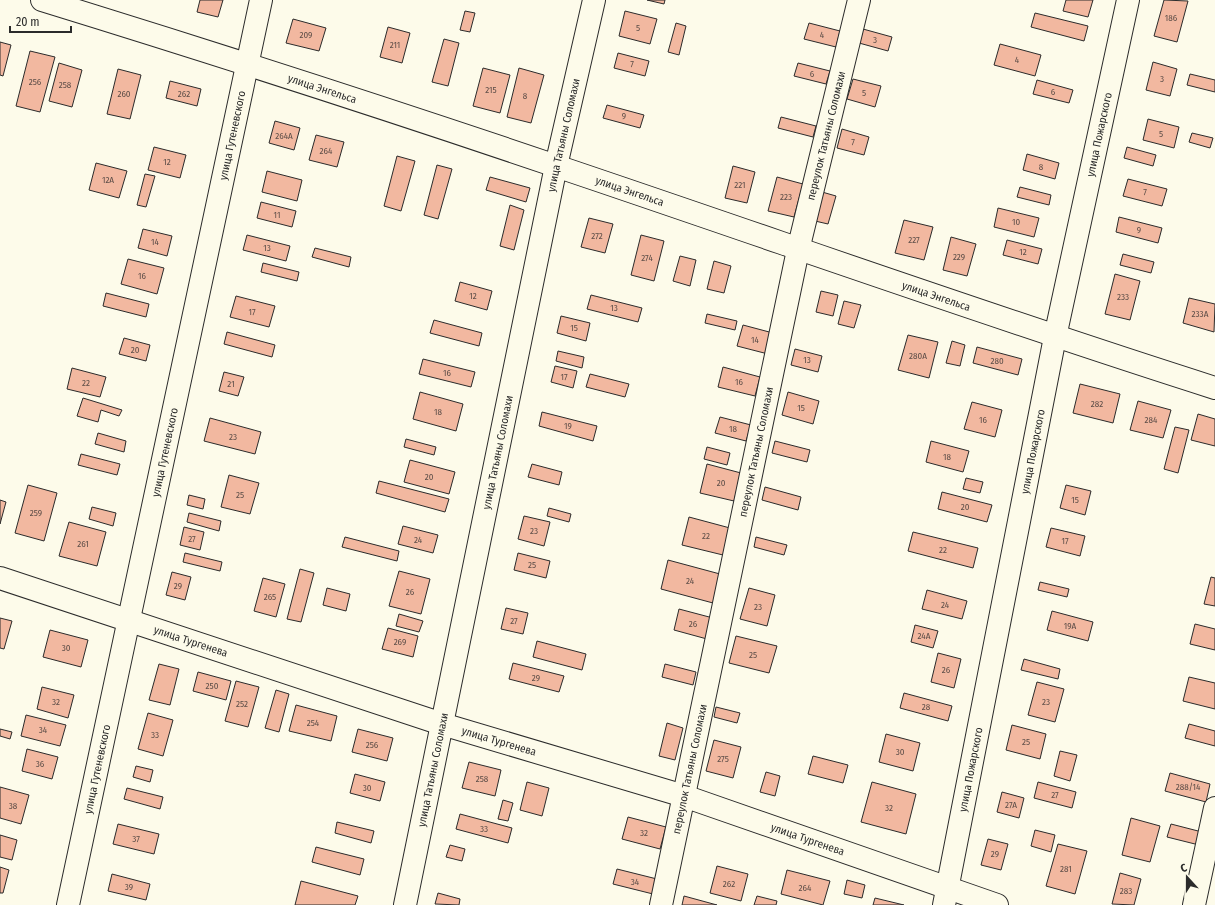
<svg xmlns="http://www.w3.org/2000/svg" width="1215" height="905" font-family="'Fira Sans Condensed',sans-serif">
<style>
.building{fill:#f2b8a0;stroke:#2b2b2b}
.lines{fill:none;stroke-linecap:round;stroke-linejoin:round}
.minor-casing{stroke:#2b2b2b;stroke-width:24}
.major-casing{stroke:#2b2b2b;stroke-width:24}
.minor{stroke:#fdfbea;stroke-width:22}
.major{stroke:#fdfbea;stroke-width:22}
.labels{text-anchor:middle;stroke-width:3;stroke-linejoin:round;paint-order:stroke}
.number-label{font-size:9px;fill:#5d4e48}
.street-label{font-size:11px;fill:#2b2b2b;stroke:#fdfbea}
</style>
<rect width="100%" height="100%" fill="#fdfbea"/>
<g class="building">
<path d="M 200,0 L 223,0 L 218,17 L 197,12 Z"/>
<path d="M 647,0 L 665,0 L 664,4 Z"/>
<path d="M 1066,0 L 1093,0 L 1088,17 L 1063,11 Z"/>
<path d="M 1164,0 L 1188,1 L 1177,42 L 1154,36 Z"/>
<path d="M 465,11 L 475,13 L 470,32 L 460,30 Z"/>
<path d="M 625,11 L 657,19 L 650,44 L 619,36 Z"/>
<path d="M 1035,13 L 1088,26 L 1084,41 L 1031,27 Z"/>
<path d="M 293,19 L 326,28 L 319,51 L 286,43 Z"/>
<path d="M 676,23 L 686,26 L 679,55 L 668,52 Z"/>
<path d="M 809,23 L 840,31 L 836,47 L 804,39 Z"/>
<path d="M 388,27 L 410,33 L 402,63 L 380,57 Z"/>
<path d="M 863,29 L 892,37 L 888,51 L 859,43 Z"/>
<path d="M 444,39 L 459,43 L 448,86 L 432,82 Z"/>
<path d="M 0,42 L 11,45 L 3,76 L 0,75 Z"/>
<path d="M 1000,44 L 1041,55 L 1035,76 L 994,65 Z"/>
<path d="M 30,51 L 55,57 L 40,112 L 16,106 Z"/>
<path d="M 618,53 L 649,61 L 645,76 L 614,68 Z"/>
<path d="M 1153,62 L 1177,69 L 1170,96 L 1146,90 Z"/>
<path d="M 59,63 L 82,70 L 72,107 L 49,101 Z"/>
<path d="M 798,63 L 830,71 L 826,84 L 794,76 Z"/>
<path d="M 483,68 L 510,75 L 500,113 L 473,106 Z"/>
<path d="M 519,68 L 544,75 L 531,123 L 507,117 Z"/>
<path d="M 118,69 L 141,75 L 130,119 L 107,114 Z"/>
<path d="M 1190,74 L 1215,80 L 1215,92 L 1187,85 Z"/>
<path d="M 853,79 L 881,86 L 875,107 L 847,99 Z"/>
<path d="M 1037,80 L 1073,90 L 1069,103 L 1033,94 Z"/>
<path d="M 170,81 L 201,89 L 197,106 L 166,98 Z"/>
<path d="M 607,105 L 644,115 L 640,128 L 603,118 Z"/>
<path d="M 781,117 L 816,126 L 813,137 L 778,128 Z"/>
<path d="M 1148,119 L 1179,127 L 1174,148 L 1143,140 Z"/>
<path d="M 275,121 L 300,128 L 294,150 L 269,143 Z"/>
<path d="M 842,129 L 869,137 L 864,155 L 837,148 Z"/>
<path d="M 1192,133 L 1213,138 L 1210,148 L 1189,142 Z"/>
<path d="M 316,135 L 344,142 L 337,167 L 309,160 Z"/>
<path d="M 154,147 L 186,155 L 180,178 L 148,170 Z"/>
<path d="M 1127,147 L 1156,155 L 1153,166 L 1124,158 Z"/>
<path d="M 1027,154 L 1059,163 L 1055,179 L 1023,170 Z"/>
<path d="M 397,156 L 415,161 L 401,211 L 384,206 Z"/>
<path d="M 96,163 L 127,171 L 119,198 L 89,190 Z"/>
<path d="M 437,165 L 452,169 L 438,219 L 424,215 Z"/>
<path d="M 733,166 L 755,172 L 747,203 L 725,198 Z"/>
<path d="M 267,171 L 302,180 L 297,201 L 262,192 Z"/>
<path d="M 145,174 L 155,176 L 146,207 L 137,205 Z"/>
<path d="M 490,177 L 530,188 L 526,202 L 486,190 Z"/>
<path d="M 777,177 L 803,184 L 794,217 L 768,211 Z"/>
<path d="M 1128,179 L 1167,189 L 1162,206 L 1123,196 Z"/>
<path d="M 1020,187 L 1051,195 L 1049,205 L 1017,197 Z"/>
<path d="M 822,192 L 836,196 L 828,224 L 815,221 Z"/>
<path d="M 261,202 L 296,211 L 292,227 L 257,218 Z"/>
<path d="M 510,205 L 524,210 L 514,250 L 500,246 Z"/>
<path d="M 998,208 L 1039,218 L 1034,237 L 994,227 Z"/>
<path d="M 1119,217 L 1162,228 L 1158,243 L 1116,232 Z"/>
<path d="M 589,218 L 613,224 L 605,253 L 581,247 Z"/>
<path d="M 904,220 L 933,227 L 924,260 L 895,253 Z"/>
<path d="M 143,229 L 172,236 L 167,256 L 138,248 Z"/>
<path d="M 247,235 L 290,246 L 286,261 L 243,250 Z"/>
<path d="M 641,235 L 664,241 L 654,281 L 631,275 Z"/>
<path d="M 951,237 L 976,244 L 967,276 L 943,270 Z"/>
<path d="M 1007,240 L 1042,249 L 1038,264 L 1003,255 Z"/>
<path d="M 315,248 L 351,257 L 349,267 L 312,257 Z"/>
<path d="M 1123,254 L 1154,262 L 1151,273 L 1120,265 Z"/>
<path d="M 680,256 L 696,260 L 690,286 L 673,281 Z"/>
<path d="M 128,259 L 164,268 L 157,294 L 121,284 Z"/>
<path d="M 714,261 L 731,266 L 724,293 L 707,289 Z"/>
<path d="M 263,263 L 299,272 L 297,281 L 261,272 Z"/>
<path d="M 1115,274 L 1140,281 L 1130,320 L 1105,314 Z"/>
<path d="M 460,282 L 492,291 L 487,310 L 455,301 Z"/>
<path d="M 821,291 L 838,295 L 833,316 L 816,312 Z"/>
<path d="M 106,293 L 149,304 L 146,317 L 103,306 Z"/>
<path d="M 591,295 L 642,308 L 638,322 L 587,309 Z"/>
<path d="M 236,296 L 275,306 L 269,327 L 230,317 Z"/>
<path d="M 1189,298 L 1215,304 L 1214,332 L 1183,323 Z"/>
<path d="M 844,301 L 861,305 L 854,328 L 838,324 Z"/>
<path d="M 707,314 L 737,321 L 735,330 L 705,323 Z"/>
<path d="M 561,316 L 590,323 L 586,341 L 557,333 Z"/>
<path d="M 434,320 L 482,333 L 479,346 L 430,333 Z"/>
<path d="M 743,325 L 773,333 L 768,354 L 737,346 Z"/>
<path d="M 227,332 L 275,345 L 272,357 L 224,344 Z"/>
<path d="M 908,335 L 938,342 L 929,378 L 898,370 Z"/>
<path d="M 124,338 L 150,345 L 146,361 L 119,354 Z"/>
<path d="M 952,341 L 965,345 L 960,366 L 946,363 Z"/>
<path d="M 977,347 L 1022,359 L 1018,375 L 973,363 Z"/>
<path d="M 795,349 L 822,356 L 818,372 L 791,365 Z"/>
<path d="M 558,351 L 584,357 L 582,368 L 556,361 Z"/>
<path d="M 423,359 L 475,372 L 471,387 L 419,374 Z"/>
<path d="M 555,366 L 577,371 L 573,388 L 551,382 Z"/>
<path d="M 723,367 L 760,377 L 755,396 L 718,387 Z"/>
<path d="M 72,368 L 106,377 L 100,397 L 67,389 Z"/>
<path d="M 224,372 L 244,377 L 238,396 L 219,391 Z"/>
<path d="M 590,374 L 629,384 L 625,397 L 586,387 Z"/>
<path d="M 1080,384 L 1120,394 L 1113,423 L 1073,413 Z"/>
<path d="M 420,392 L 463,404 L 456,431 L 413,419 Z"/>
<path d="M 788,392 L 819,401 L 813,424 L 782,415 Z"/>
<path d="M 83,398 L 122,410 L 119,416 L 101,410 L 98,422 L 77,416 Z"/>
<path d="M 1138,401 L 1171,410 L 1163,438 L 1130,430 Z"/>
<path d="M 972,402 L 1002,410 L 995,437 L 964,429 Z"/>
<path d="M 542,412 L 597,426 L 593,441 L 539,426 Z"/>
<path d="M 1198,414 L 1215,419 L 1215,446 L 1191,440 Z"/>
<path d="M 720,417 L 751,425 L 746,441 L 715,433 Z"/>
<path d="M 210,418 L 261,432 L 255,454 L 204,441 Z"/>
<path d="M 1175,427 L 1189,430 L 1178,473 L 1164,469 Z"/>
<path d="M 98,433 L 126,441 L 124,452 L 95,444 Z"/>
<path d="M 406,439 L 436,447 L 434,455 L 404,447 Z"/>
<path d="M 775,441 L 810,450 L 807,462 L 772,453 Z"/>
<path d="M 931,441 L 969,451 L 963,472 L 926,462 Z"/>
<path d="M 707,447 L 730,453 L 727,465 L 704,459 Z"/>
<path d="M 81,454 L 120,464 L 117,475 L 78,465 Z"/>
<path d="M 410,460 L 455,472 L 449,494 L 404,482 Z"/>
<path d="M 532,464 L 562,472 L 559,485 L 528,477 Z"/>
<path d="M 707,464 L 741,473 L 734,501 L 700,493 Z"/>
<path d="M 229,475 L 259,483 L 250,514 L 221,507 Z"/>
<path d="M 966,478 L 983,482 L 980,493 L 963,489 Z"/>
<path d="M 379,481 L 449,499 L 445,512 L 376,493 Z"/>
<path d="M 28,485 L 57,493 L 44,541 L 15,533 Z"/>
<path d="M 1066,485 L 1091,491 L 1085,515 L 1060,508 Z"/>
<path d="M 765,487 L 801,497 L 798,510 L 762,500 Z"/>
<path d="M 942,492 L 992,505 L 987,522 L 938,509 Z"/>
<path d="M 189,495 L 205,499 L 203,509 L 187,505 Z"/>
<path d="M 0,500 L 6,502 L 0,524 Z"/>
<path d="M 92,507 L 116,513 L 113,526 L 89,519 Z"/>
<path d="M 549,508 L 571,514 L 569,522 L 547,516 Z"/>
<path d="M 189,513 L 221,521 L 219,531 L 187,522 Z"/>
<path d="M 524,516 L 550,522 L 544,546 L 518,539 Z"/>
<path d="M 689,517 L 730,528 L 723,555 L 682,545 Z"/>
<path d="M 69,522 L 106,532 L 97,566 L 59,556 Z"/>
<path d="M 403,526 L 438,535 L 433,553 L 398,544 Z"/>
<path d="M 184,527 L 204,532 L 200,550 L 180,545 Z"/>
<path d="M 1051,528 L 1085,536 L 1080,556 L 1046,547 Z"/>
<path d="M 913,532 L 978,548 L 973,568 L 908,551 Z"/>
<path d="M 345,537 L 399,551 L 397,561 L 342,547 Z"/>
<path d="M 756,537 L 787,545 L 784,555 L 754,547 Z"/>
<path d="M 185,553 L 222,562 L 220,571 L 183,562 Z"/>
<path d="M 518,553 L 550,561 L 546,578 L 514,570 Z"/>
<path d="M 668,560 L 720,574 L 713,603 L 661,589 Z"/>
<path d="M 300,569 L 314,573 L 301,622 L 287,619 Z"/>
<path d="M 399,571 L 430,579 L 421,614 L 389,606 Z"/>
<path d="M 172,572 L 191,577 L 185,600 L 166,595 Z"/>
<path d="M 1211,577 L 1215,578 L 1215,606 L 1204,604 Z"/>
<path d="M 263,578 L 285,584 L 276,617 L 254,611 Z"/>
<path d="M 1040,582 L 1069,589 L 1067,597 L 1038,590 Z"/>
<path d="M 327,588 L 350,594 L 346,611 L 323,605 Z"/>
<path d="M 749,588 L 775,595 L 767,626 L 740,619 Z"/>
<path d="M 927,590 L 967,601 L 962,619 L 922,609 Z"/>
<path d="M 506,608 L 528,613 L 523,634 L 501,629 Z"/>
<path d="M 679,609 L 713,618 L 707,639 L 674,630 Z"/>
<path d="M 1052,611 L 1093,622 L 1088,641 L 1047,630 Z"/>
<path d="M 399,614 L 423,621 L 419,632 L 396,626 Z"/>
<path d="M 0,618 L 12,621 L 4,649 L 0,648 Z"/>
<path d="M 1195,624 L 1215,629 L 1215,650 L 1190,644 Z"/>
<path d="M 915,625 L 938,631 L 933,648 L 911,642 Z"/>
<path d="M 388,628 L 418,636 L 413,657 L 382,649 Z"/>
<path d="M 50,630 L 88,640 L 81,667 L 43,657 Z"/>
<path d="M 736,636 L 777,646 L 769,673 L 729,663 Z"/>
<path d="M 537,641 L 586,654 L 582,670 L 533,657 Z"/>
<path d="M 938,653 L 961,659 L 954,688 L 931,682 Z"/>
<path d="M 1024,659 L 1060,669 L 1058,679 L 1021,670 Z"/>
<path d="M 513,663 L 564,676 L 559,692 L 509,679 Z"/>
<path d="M 159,664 L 179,669 L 170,705 L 149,700 Z"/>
<path d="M 665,664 L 696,672 L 693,685 L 662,677 Z"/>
<path d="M 198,672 L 231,681 L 226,700 L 193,691 Z"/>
<path d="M 1189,677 L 1215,683 L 1215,709 L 1183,701 Z"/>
<path d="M 236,681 L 259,687 L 248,727 L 225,721 Z"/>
<path d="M 1037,682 L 1064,689 L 1055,722 L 1028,715 Z"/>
<path d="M 42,687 L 74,695 L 68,718 L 37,709 Z"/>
<path d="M 276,690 L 289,694 L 279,732 L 265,728 Z"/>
<path d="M 904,693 L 952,706 L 948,721 L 900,708 Z"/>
<path d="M 296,705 L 337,716 L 331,741 L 289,731 Z"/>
<path d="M 716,707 L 740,713 L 737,723 L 714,717 Z"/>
<path d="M 148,713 L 173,720 L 163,756 L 138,749 Z"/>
<path d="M 26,715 L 66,725 L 60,746 L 21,736 Z"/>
<path d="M 667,723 L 683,728 L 675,760 L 659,756 Z"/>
<path d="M 1189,724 L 1215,731 L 1215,746 L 1185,738 Z"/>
<path d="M 1012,725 L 1046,734 L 1040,759 L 1006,750 Z"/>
<path d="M 0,729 L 12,732 L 10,739 L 0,736 Z"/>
<path d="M 358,729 L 393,738 L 387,761 L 352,752 Z"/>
<path d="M 886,734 L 920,743 L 913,771 L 879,762 Z"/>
<path d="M 714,740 L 741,747 L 733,778 L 706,771 Z"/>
<path d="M 27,749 L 58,757 L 52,779 L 22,771 Z"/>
<path d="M 1060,751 L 1077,755 L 1070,781 L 1054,776 Z"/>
<path d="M 813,756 L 848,765 L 843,783 L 808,774 Z"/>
<path d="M 469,762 L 501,770 L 495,796 L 462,788 Z"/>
<path d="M 136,766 L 153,770 L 150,782 L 133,777 Z"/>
<path d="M 766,772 L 780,776 L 775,796 L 760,792 Z"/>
<path d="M 1170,773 L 1210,784 L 1206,802 L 1165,791 Z"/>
<path d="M 355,774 L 385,782 L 380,801 L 350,793 Z"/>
<path d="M 527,782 L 549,788 L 542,816 L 520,810 Z"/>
<path d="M 872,782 L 916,794 L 906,834 L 861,822 Z"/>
<path d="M 1038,782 L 1076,792 L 1072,808 L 1034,798 Z"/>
<path d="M 0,787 L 29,795 L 21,824 L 0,818 Z"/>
<path d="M 127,788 L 163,797 L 160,809 L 124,799 Z"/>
<path d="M 1002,792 L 1024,798 L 1019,818 L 997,812 Z"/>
<path d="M 503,800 L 513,803 L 508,821 L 498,819 Z"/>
<path d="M 460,814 L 512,828 L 508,843 L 456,829 Z"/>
<path d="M 628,817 L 666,827 L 660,849 L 622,839 Z"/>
<path d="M 1131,818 L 1160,826 L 1150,862 L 1122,855 Z"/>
<path d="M 337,822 L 374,831 L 371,843 L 335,833 Z"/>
<path d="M 118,824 L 159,834 L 154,854 L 113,844 Z"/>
<path d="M 1171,824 L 1202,832 L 1199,845 L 1167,837 Z"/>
<path d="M 1035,830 L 1055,835 L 1051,852 L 1031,846 Z"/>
<path d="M 0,835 L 17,840 L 12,860 L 0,857 Z"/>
<path d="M 988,839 L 1008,844 L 1001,870 L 981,865 Z"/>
<path d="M 1058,844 L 1087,851 L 1075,894 L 1046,886 Z"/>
<path d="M 450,845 L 465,849 L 462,861 L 446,857 Z"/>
<path d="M 316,847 L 364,859 L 360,875 L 312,862 Z"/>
<path d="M 717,866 L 748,874 L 741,901 L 710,893 Z"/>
<path d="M 0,867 L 9,870 L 3,893 L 0,893 Z"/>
<path d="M 617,869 L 657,879 L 653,894 L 613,884 Z"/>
<path d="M 787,870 L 830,881 L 823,905 L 781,894 Z"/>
<path d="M 1120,873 L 1141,879 L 1134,905 L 1112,904 Z"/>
<path d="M 112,874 L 150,884 L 146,900 L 108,891 Z"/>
<path d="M 847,880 L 865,885 L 862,898 L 844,894 Z"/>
<path d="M 301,881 L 358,896 L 355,905 L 295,905 Z"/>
<path d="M 438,893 L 460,899 L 459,905 L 435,904 Z"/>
<path d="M 684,896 L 717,905 L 682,905 Z"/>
<path d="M 757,896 L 777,901 L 776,905 L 754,905 Z"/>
<path d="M 875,898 L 904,905 L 873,905 Z"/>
</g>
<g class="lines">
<defs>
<g id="minor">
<path id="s1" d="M 42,0 C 214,53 385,108 556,166 C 776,240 994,318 1215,388"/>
<path id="s2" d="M 68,905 L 261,0"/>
<path id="s3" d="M 405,905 L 556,166 L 594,0"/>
<path id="s4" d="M 661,905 L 798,250 L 859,0"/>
<path id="s5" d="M 944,905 L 1055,337 L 1128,0"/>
<path d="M 1194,905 L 1215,808"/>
</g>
<g id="major">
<path id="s6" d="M 0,578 L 442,724 L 684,796 L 997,905"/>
</g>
</defs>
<use href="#minor" class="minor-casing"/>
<use href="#major" class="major-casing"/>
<use href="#minor" class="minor"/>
<use href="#major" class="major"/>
</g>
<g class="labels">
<g class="number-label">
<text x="1171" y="21">186</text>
<text x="638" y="31">5</text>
<text x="306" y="38">209</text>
<text x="822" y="38">4</text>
<text x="875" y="43">3</text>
<text x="395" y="48">211</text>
<text x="1017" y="63">4</text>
<text x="632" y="67">7</text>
<text x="812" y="77">6</text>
<text x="1162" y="82">3</text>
<text x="35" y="85">256</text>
<text x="65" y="88">258</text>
<text x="491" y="93">215</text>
<text x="1053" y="95">6</text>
<text x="864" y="96">5</text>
<text x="124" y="97">260</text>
<text x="184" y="97">262</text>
<text x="525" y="99">8</text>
<text x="624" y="119">9</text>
<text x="1161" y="137">5</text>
<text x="284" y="139">264А</text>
<text x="853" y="145">7</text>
<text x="326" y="154">264</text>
<text x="167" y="165">12</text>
<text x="1041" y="170">8</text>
<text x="108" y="183">12А</text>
<text x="740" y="188">221</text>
<text x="1145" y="195">7</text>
<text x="786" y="200">223</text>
<text x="277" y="218">11</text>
<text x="1016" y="225">10</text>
<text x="1139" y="233">9</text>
<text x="597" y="239">272</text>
<text x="914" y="243">227</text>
<text x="155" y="245">14</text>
<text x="267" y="251">13</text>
<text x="1023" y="255">12</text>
<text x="959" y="260">229</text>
<text x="647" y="261">274</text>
<text x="142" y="279">16</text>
<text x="473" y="299">12</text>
<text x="1123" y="300">233</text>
<text x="614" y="311">13</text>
<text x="252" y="315">17</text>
<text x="1200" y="317">233А</text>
<text x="574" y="331">15</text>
<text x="755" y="343">14</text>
<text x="135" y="353">20</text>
<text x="918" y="359">280А</text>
<text x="807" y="363">13</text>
<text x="997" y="364">280</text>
<text x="447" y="376">16</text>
<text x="564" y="380">17</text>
<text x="739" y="385">16</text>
<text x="86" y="386">22</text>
<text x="231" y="387">21</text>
<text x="1097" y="407">282</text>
<text x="801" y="411">15</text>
<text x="438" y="415">18</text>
<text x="983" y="423">16</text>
<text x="1151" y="423">284</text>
<text x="568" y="429">19</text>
<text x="733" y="432">18</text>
<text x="233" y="440">23</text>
<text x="947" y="460">18</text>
<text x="429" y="480">20</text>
<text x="721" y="486">20</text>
<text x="240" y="498">25</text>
<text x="1075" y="503">15</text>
<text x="965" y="510">20</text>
<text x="36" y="516">259</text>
<text x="534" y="534">23</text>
<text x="706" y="539">22</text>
<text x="192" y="542">27</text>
<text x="418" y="543">24</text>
<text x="1065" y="544">17</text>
<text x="83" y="547">261</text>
<text x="943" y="553">22</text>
<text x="532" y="568">25</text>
<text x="690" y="584">24</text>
<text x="178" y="589">29</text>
<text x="410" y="595">26</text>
<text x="270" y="600">265</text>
<text x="945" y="608">24</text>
<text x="758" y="610">23</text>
<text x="514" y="624">27</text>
<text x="693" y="627">26</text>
<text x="1070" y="629">19А</text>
<text x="924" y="639">24А</text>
<text x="400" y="645">269</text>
<text x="66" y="651">30</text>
<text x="753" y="658">25</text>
<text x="946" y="673">26</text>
<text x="536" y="681">29</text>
<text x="212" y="689">250</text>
<text x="56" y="705">32</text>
<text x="1046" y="705">23</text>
<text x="242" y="707">252</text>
<text x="926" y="710">28</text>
<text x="313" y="726">254</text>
<text x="43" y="733">34</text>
<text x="155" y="738">33</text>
<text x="1026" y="745">25</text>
<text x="372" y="748">256</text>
<text x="900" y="755">30</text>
<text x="723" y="762">275</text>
<text x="40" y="767">36</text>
<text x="482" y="782">258</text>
<text x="1188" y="790">288/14</text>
<text x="367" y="791">30</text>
<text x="1055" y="798">27</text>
<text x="1011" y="808">27А</text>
<text x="13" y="809">38</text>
<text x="889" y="811">32</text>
<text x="484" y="832">33</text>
<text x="644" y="836">32</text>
<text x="136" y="842">37</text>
<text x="995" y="857">29</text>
<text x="1066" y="872">281</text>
<text x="635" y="885">34</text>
<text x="729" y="887">262</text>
<text x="129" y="890">39</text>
<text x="805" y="891">264</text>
<text x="1126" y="894">283</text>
</g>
<g class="street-label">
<text dy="4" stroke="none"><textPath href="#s1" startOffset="294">улица Энгельса</textPath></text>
<text dy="4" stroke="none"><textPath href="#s3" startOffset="786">улица Татьяны Соломахи</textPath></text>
<text dy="4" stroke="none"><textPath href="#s4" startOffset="787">переулок Татьяны Соломахи</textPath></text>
<text dy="4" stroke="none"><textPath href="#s5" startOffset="786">улица Пожарского</textPath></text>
<text dy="4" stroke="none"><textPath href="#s2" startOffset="787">улица Гутеневского</textPath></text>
<text dy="4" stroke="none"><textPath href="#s1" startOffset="618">улица Энгельса</textPath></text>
<text dy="4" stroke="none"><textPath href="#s1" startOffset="942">улица Энгельса</textPath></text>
<text dy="4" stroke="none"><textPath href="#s3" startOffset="462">улица Татьяны Соломахи</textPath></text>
<text dy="4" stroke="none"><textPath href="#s4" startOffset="463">переулок Татьяны Соломахи</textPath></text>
<text dy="4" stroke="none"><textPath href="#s5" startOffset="462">улица Пожарского</textPath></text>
<text dy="4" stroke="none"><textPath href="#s2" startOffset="463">улица Гутеневского</textPath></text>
<text dy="4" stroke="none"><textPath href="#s6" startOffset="201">улица Тургенева</textPath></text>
<text dy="4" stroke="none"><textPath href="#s6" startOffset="525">улица Тургенева</textPath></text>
<text dy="4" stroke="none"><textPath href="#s2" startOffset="139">улица Гутеневского</textPath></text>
<text dy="4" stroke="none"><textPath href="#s3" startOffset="138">улица Татьяны Соломахи</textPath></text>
<text dy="4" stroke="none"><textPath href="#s4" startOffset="139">переулок Татьяны Соломахи</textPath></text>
<text dy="4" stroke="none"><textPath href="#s5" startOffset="138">улица Пожарского</textPath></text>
<text dy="4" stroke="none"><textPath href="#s6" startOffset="849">улица Тургенева</textPath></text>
</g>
</g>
<g transform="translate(1187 877) rotate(339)" stroke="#fdfbea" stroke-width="3" paint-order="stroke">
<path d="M0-3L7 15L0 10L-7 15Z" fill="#2b2b2b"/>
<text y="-6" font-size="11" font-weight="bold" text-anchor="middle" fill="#2b2b2b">С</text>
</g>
<path d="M10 26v6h61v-6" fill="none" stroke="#2b2b2b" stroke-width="2"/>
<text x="16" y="26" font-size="12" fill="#2b2b2b" stroke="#fdfbea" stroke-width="3" paint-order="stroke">20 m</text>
</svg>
